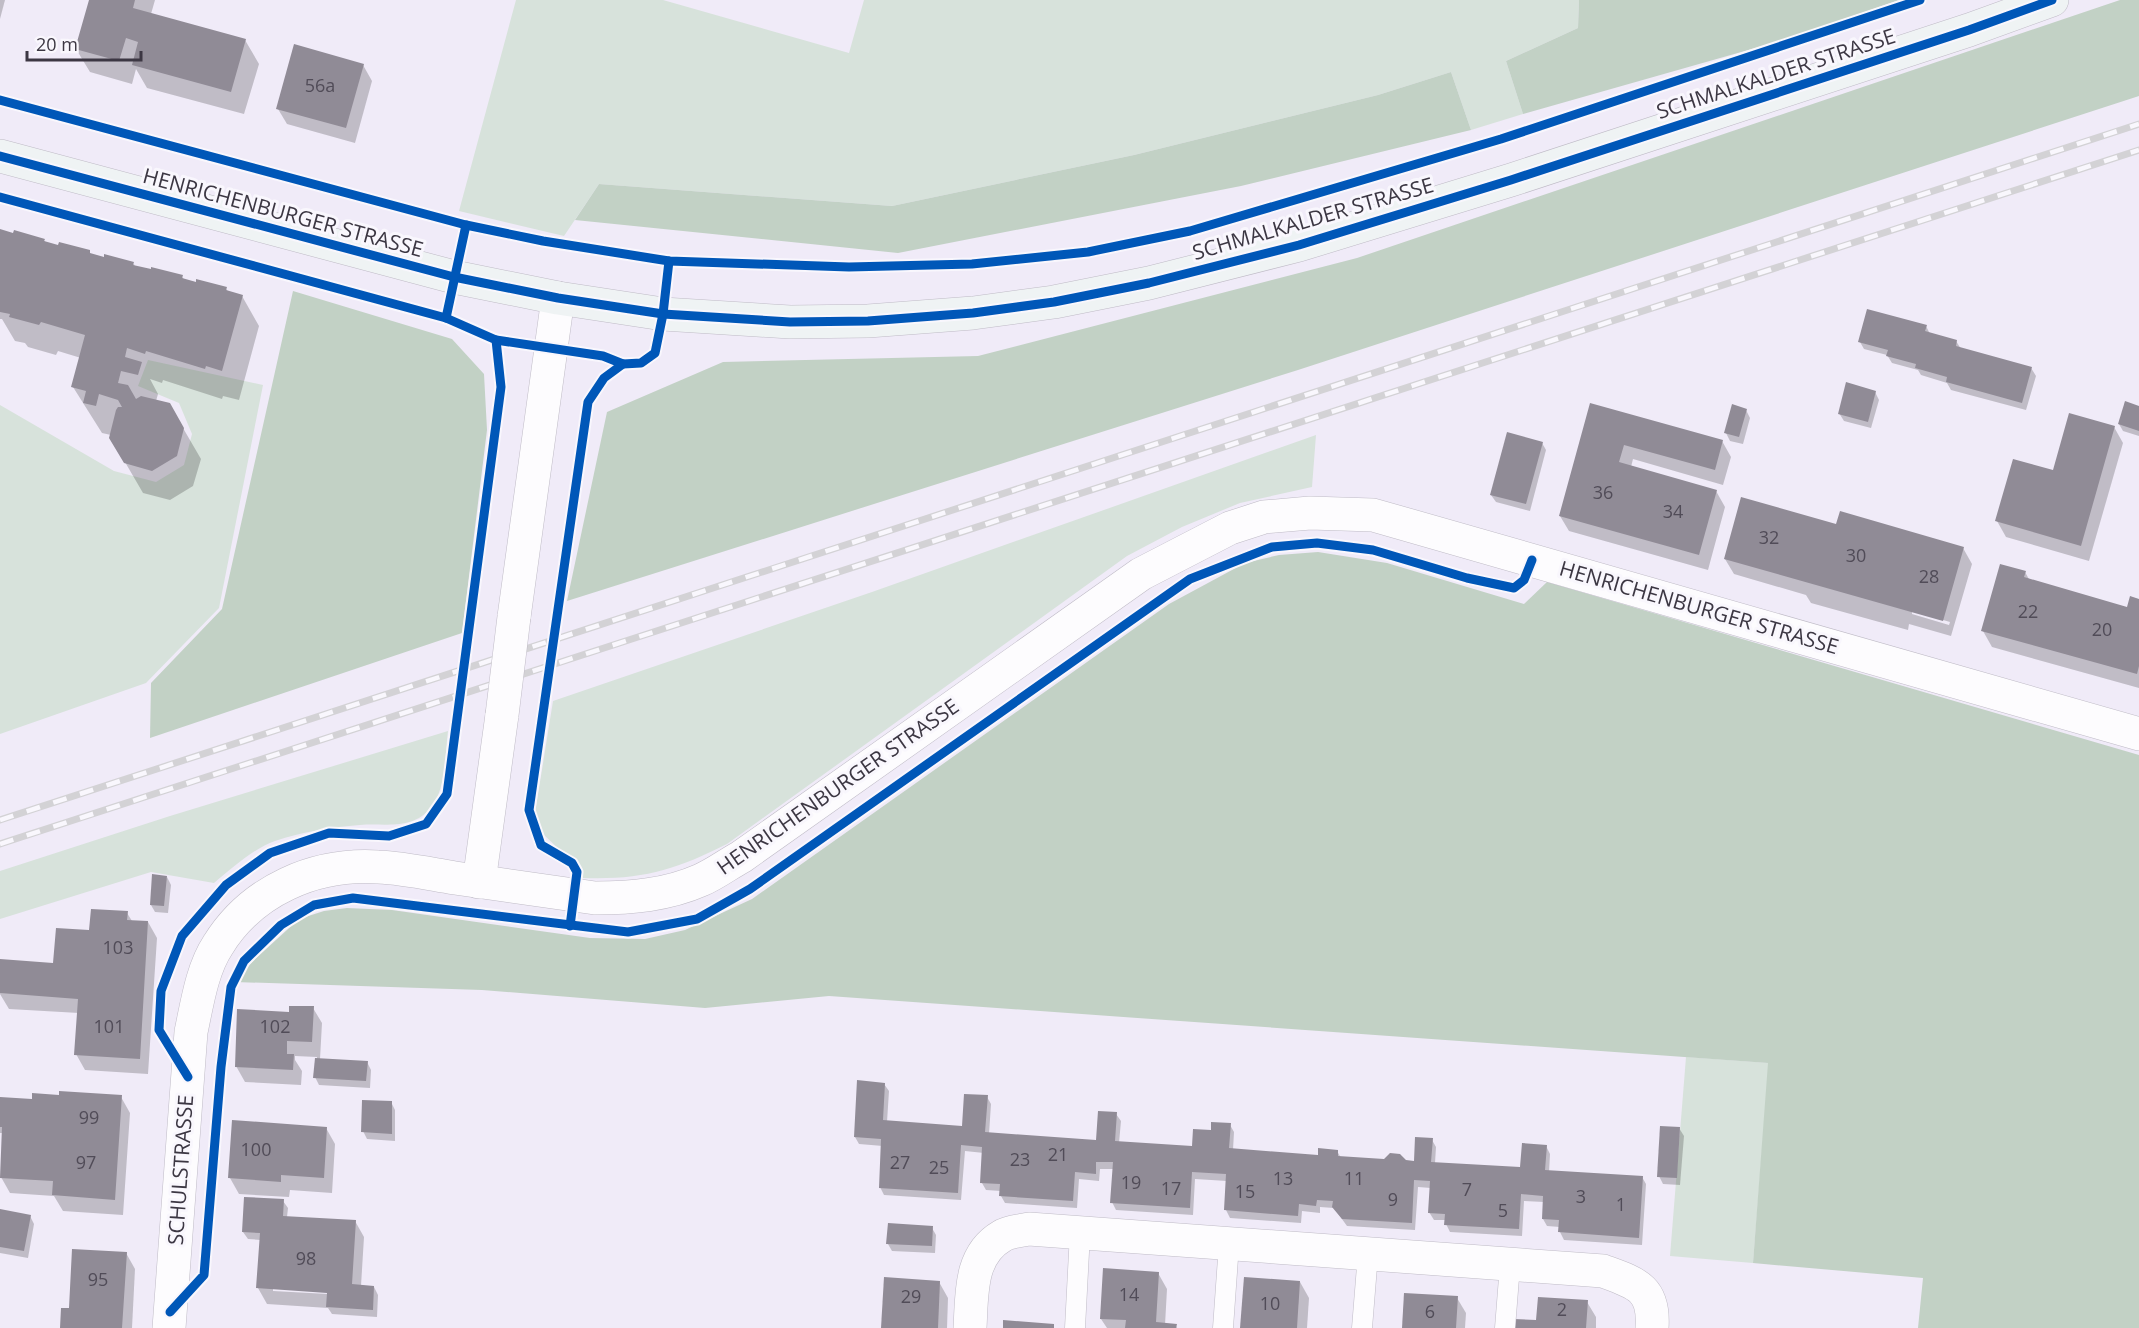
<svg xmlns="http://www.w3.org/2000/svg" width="2139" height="1328" font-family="'Open Sans',sans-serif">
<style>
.green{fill:#d7e2db}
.forest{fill:#c2d1c5}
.shadow{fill:#0003;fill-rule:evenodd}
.building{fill:#908b96}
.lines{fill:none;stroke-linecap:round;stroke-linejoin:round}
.service-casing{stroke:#bfbbc6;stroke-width:21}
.minor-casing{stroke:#bfbbc6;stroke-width:34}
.secondary-casing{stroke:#bfbbc6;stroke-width:34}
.service{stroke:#fdfcfe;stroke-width:20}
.minor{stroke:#fdfcfe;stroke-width:33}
.secondary{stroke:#eff3f4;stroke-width:33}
.rail-casing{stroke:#d3d2d5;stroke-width:7}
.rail{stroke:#f9f7fd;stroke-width:4.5;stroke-dasharray:14;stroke-linecap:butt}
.minor-bridge-casing{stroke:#bfbbc6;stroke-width:34;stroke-linecap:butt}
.minor-bridge{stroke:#fdfcfe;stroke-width:33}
.cycleway-casing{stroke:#f9f7fd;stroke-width:13}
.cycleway{stroke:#0057b8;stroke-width:9}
.labels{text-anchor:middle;stroke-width:6;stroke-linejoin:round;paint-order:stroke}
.number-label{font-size:18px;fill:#514c58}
.street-label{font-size:21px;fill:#3c3743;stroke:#f9f7fd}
</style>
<rect width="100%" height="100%" fill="#f0ebf8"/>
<g class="green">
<path d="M 516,0 L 663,0 L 849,53 L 864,0 L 1579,0 L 1578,28 L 1506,61 L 1523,114 L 1471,130 L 1451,72 L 1378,95 L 1134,155 L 892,206 L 599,184 L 564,236 L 459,211 Z"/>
<path d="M 148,360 L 263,385 L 219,608 L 146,683 L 0,734 L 0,405 L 114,471 L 156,482 L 184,465 L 192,434 L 179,403 L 138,386 Z"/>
<path d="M 1316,435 L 1312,487 L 1240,503 L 1182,527 L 1127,556 L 727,844 C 675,870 643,880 583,878 L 580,867 L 573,858 L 562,852 L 543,834 L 535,813 L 553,701 L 872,592 Z"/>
<path d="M 448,731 C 445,754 446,793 429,810 C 410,830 385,823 360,825 C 331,827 302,832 275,841 C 254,848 231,869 214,883 L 151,872 L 0,919 L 0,871 L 170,816 Z"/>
<path d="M 1686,1057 L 1769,1063 L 1753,1263 L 1670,1256 Z"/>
</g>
<g class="forest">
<path d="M 1579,0 L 1899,0 L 1787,39 L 1523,114 L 1506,61 L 1578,28 Z"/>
<path d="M 2120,0 L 2139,0 L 2139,96 L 1298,370 L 567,601 L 607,412 L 723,362 L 978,356 L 1357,258 Z"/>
<path d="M 1451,72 L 1471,130 L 1241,186 L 898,253 L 575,220 L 599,184 L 892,206 L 1134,155 L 1378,95 Z"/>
<path d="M 293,291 L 452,339 L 484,374 L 487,430 L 462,633 L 150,738 L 151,683 L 222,609 Z"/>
<path d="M 1318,552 L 1387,563 L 1524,604 L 1547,582 L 2139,755 L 2139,1328 L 1918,1328 L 1923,1278 L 1753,1263 L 1768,1063 L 829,996 L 705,1008 L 482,990 L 235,982 L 253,961 L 299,919 L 324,911 L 347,908 L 392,910 L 590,938 L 645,939 L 685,930 L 752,899 L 1169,604 L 1245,563 L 1279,555 Z"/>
</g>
<g class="shadow">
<path d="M 0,0 L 5,0 L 0,19 Z"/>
<path d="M 90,0 L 155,0 L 151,14 L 245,40 L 259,64 L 244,114 L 147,88 L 136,69 L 132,84 L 90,72 L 76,49 Z"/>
<path d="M 363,65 L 372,81 L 355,143 L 287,124 L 278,109 Z"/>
<path d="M 0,231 L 44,240 L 46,243 L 105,259 L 106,256 L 134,264 L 135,267 L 182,276 L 184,280 L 226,288 L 228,292 L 242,296 L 259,326 L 239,400 L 223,396 L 222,399 L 163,380 L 162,383 L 150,379 L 158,394 L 156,401 L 169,404 L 201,459 L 193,486 L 170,500 L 143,493 L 111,438 L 111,435 L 102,433 L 73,387 L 81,358 L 58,351 L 56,355 L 28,347 L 25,343 L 15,341 L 2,319 L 0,319 Z"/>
<path d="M 1926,326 L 1930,334 L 1956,341 L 1961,349 L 2031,368 L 2036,376 L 2026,410 L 1951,390 L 1947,383 L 1921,375 L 1918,370 L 1892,363 L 1887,355 L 1864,349 L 1860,342 Z"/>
<path d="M 1875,392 L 1879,400 L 1871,428 L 1844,421 L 1839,413 Z"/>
<path d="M 1591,405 L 1722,441 L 1731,457 L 1723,485 L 1633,459 L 1631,467 L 1716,491 L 1725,507 L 1708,570 L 1569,531 L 1560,516 Z"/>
<path d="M 2139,407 L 2139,436 L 2123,431 L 2119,424 Z"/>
<path d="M 1746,410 L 1750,418 L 1743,444 L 1730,441 L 1726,433 Z"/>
<path d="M 2114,427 L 2123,443 L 2089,561 L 2006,537 L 1997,521 Z"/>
<path d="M 1542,443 L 1546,450 L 1530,511 L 1496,502 L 1491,495 Z"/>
<path d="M 1963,548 L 1972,564 L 1951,636 L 1909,624 L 1908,630 L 1811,603 L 1806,595 L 1734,574 L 1725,559 ZM 1912,611 L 1950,622 L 1949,625 L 1912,614 Z"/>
<path d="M 2025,572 L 2030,581 L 2128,608 L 2139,600 L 2139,688 L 1992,647 L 1983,631 Z"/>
<path d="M 167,877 L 171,885 L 168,913 L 155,912 L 151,905 Z"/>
<path d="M 127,913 L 132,921 L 148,922 L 157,938 L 148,1074 L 85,1070 L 76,1054 L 79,1013 L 9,1009 L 0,994 L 0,986 L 55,964 L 91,932 Z"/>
<path d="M 313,1008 L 322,1023 L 320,1059 L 367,1062 L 371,1070 L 370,1088 L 319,1085 L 315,1077 L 317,1057 L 295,1056 L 295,1060 L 302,1071 L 301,1085 L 245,1082 L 236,1066 L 290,1014 Z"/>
<path d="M 884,1084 L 889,1091 L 887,1122 L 964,1127 L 987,1097 L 991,1104 L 989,1134 L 1098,1141 L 1116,1114 L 1121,1121 L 1119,1143 L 1193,1148 L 1212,1132 L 1230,1125 L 1234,1132 L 1233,1150 L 1319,1156 L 1337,1151 L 1341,1158 L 1415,1162 L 1432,1140 L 1436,1147 L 1435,1163 L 1522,1169 L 1546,1146 L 1550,1154 L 1549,1172 L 1642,1177 L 1646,1184 L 1642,1245 L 1564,1240 L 1560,1232 L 1560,1227 L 1547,1226 L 1543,1219 L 1544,1202 L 1524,1201 L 1522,1236 L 1450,1232 L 1446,1224 L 1446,1220 L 1434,1220 L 1429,1212 L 1431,1188 L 1418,1187 L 1415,1230 L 1347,1226 L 1334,1208 L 1320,1207 L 1320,1213 L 1302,1211 L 1301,1223 L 1230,1218 L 1226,1210 L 1227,1181 L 1195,1179 L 1193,1215 L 1116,1210 L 1112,1202 L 1114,1169 L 1100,1169 L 1099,1181 L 1079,1179 L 1077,1208 L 1005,1203 L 1001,1196 L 1001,1191 L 986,1190 L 982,1183 L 984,1153 L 965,1151 L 961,1200 L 884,1195 L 880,1187 L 883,1146 L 859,1144 L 855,1137 Z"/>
<path d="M 121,1097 L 130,1113 L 123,1215 L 63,1211 L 54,1196 L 10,1193 L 1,1177 L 3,1133 L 0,1133 L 0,1099 L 33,1101 Z"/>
<path d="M 391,1102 L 395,1110 L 395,1141 L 367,1139 L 363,1131 Z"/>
<path d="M 326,1128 L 335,1144 L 332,1193 L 290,1190 L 289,1197 L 239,1194 L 230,1178 Z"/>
<path d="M 1679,1128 L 1684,1136 L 1680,1185 L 1663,1184 L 1659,1176 Z"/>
<path d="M 283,1201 L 288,1208 L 287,1217 L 355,1221 L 364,1237 L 361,1286 L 374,1287 L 378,1295 L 377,1317 L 332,1314 L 328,1308 L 267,1304 L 258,1288 L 261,1240 L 248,1239 L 243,1232 ZM 273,1288 L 328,1291 L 328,1294 L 273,1291 Z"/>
<path d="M 0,1211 L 30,1216 L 34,1224 L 28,1258 L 0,1253 Z"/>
<path d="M 932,1228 L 936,1235 L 935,1253 L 892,1251 L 888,1244 Z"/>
<path d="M 126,1253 L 135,1269 L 132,1328 L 62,1328 L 70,1309 Z"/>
<path d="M 1158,1273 L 1167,1289 L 1165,1325 L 1176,1325 L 1177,1328 L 1107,1328 L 1101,1319 Z"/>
<path d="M 939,1282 L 948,1298 L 947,1328 L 882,1328 Z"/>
<path d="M 1300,1282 L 1309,1298 L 1307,1328 L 1242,1328 Z"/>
<path d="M 1457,1298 L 1466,1313 L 1465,1328 L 1404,1328 Z"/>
<path d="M 1587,1302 L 1596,1317 L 1596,1328 L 1515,1328 L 1537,1326 Z"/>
</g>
<g class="building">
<path d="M 89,0 L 135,0 L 133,8 L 246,39 L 231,92 L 132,65 L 138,42 L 126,38 L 119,61 L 75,49 Z"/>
<path d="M 294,44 L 364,64 L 346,128 L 276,109 Z"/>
<path d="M 0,229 L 13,233 L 14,230 L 45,239 L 44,241 L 58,245 L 59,242 L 90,250 L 90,253 L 104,257 L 104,254 L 134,262 L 133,265 L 151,269 L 151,267 L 183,275 L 182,278 L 196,282 L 196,279 L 227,287 L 226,290 L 243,295 L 222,371 L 206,366 L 205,369 L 146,351 L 145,354 L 127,348 L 125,357 L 142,362 L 138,375 L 121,371 L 118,383 L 128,385 L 136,399 L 141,396 L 170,403 L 184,428 L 177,456 L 152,471 L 124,463 L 109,438 L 116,410 L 118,407 L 122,407 L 118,400 L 99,394 L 96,406 L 83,403 L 86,391 L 71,387 L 85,335 L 41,322 L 39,325 L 9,317 L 10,314 L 0,312 Z"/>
<path d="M 1867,309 L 1927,325 L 1925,331 L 1957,340 L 1956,346 L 2032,367 L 2022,403 L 1946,382 L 1947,377 L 1915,368 L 1916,364 L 1886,356 L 1888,350 L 1858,342 Z"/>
<path d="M 1846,382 L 1876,391 L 1868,422 L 1838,414 Z"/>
<path d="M 2125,401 L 2139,406 L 2139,431 L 2118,424 Z"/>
<path d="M 1590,403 L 1723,440 L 1715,470 L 1624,445 L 1619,462 L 1717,490 L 1699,555 L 1559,516 Z"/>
<path d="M 1732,404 L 1747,409 L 1739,437 L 1724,433 Z"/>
<path d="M 2069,413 L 2115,426 L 2081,546 L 1995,521 L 2013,459 L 2053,470 Z"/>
<path d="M 1507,432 L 1543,442 L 1526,504 L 1490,495 Z"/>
<path d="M 1741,497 L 1836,524 L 1840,511 L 1964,547 L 1943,621 L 1724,559 Z"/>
<path d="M 2000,564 L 2026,571 L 2024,577 L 2127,607 L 2130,596 L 2139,599 L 2139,666 L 2137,674 L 1981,631 Z"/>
<path d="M 152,874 L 167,876 L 164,906 L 150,905 Z"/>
<path d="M 91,909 L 128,911 L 127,920 L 148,921 L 140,1059 L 74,1055 L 78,999 L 0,993 L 0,959 L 53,963 L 56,928 L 89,930 Z"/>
<path d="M 289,1006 L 314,1006 L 312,1042 L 287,1041 L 287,1054 L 294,1054 L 293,1070 L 235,1067 L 237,1009 L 289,1012 Z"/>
<path d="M 315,1058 L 368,1061 L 366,1081 L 313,1078 Z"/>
<path d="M 857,1080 L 885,1083 L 883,1120 L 962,1126 L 964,1094 L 988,1095 L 985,1132 L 1096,1140 L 1098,1111 L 1117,1112 L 1115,1141 L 1192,1146 L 1193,1129 L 1211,1130 L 1211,1122 L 1231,1123 L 1229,1148 L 1318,1155 L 1318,1148 L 1338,1150 L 1338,1156 L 1384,1159 L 1390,1153 L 1400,1154 L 1406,1160 L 1414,1161 L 1415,1137 L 1433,1138 L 1431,1162 L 1520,1167 L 1522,1143 L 1547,1145 L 1545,1170 L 1643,1176 L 1639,1238 L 1558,1232 L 1559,1220 L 1542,1219 L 1543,1196 L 1521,1194 L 1519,1229 L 1444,1225 L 1445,1214 L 1428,1213 L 1430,1181 L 1414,1180 L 1412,1223 L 1342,1219 L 1332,1207 L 1333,1201 L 1317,1200 L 1316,1206 L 1299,1204 L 1298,1216 L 1224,1210 L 1226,1174 L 1192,1172 L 1190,1208 L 1110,1203 L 1113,1162 L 1096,1162 L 1096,1174 L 1075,1172 L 1073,1201 L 999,1196 L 1000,1184 L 980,1183 L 982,1147 L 961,1145 L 958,1193 L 879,1188 L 881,1139 L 854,1137 Z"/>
<path d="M 59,1091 L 122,1095 L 115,1200 L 52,1195 L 53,1181 L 0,1178 L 2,1127 L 0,1127 L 0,1097 L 32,1099 L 32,1093 L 59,1095 Z"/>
<path d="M 362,1100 L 392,1101 L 392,1134 L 361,1132 Z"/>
<path d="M 232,1120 L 327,1127 L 324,1178 L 281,1175 L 281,1182 L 228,1178 Z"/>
<path d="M 1660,1126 L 1680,1127 L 1677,1178 L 1657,1177 Z"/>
<path d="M 244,1197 L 284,1199 L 283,1216 L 356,1220 L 352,1284 L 374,1286 L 373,1310 L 326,1307 L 327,1293 L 256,1288 L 260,1233 L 242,1232 Z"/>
<path d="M 0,1209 L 31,1215 L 24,1251 L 0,1247 Z"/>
<path d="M 888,1223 L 933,1226 L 932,1246 L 886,1244 Z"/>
<path d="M 72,1249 L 127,1252 L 122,1328 L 60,1328 L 61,1308 L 69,1308 Z"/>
<path d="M 1103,1268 L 1159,1272 L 1156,1322 L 1177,1324 L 1176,1328 L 1125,1328 L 1126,1320 L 1100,1319 Z"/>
<path d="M 884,1277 L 940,1281 L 938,1328 L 881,1328 Z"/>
<path d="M 1244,1277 L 1300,1281 L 1297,1328 L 1240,1328 Z"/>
<path d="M 1404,1293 L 1458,1296 L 1456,1328 L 1402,1328 Z"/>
<path d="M 1538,1297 L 1588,1300 L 1586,1328 L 1514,1328 L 1514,1319 L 1536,1320 Z"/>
<path d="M 1003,1320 L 1054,1324 L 1054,1328 L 1003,1328 Z"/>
</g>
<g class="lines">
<defs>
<g id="service">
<path d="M 1075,1328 L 1080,1233"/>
<path d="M 1223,1328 L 1229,1244"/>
<path d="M 1362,1328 L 1368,1254"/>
<path d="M 1505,1328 L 1510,1265"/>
</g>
<g id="minor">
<path d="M 514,617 L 558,298"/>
<path d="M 479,882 L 502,715"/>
<path d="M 169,1328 L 191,1032 C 197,1004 202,969 218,945 C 252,890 315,863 378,867 C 404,868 430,874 455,878 C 502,885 549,891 595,898 C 631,898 667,895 701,880 C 715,874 728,864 741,857 L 1141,574 L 1230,528 L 1264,517 L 1310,513 L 1373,515 L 2139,734"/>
<path d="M 970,1328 C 972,1295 969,1255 1002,1236 C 1009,1231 1021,1231 1029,1229 L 1603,1271 C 1636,1283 1655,1288 1652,1328"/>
</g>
<path id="secondary" d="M 0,156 L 454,277 L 558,298 L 663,314 L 790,322 L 868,321 L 973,313 L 1054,302 L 1149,283 L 1299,245 L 1511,180 L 1969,30 L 2052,0"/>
</defs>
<use href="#service" class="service-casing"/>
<use href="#minor" class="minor-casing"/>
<use href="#secondary" class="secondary-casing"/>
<use href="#service" class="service"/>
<use href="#minor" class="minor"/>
<use href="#secondary" class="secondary"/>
<defs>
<g id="rail">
<path d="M 0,820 L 2139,124"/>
<path d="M 0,844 L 2139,150"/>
</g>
</defs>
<use href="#rail" class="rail-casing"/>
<use href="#rail" class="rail"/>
<defs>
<path id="minor-bridge" d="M 502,715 L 514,617"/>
</defs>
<use href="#minor-bridge" class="minor-bridge-casing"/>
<use href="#minor-bridge" class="minor-bridge"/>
<defs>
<g id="cycleway">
<path d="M 0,100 L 466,225 L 543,241 L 669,261 L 849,267 L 972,264 L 1088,252 L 1190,231 L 1501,139 L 1920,0"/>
<path d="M 0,156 L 454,277 L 558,298 L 663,314 L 790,322 L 868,321 L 973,313 L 1054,302 L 1149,283 L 1299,245 L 1511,180 L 1969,30 L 2052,0"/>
<path d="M 0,197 L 446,318 L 496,340 L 501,387 L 447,794 L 426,824 L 389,836 L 329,833 L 270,853 L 226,885 L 182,936 L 161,991 L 159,1030 L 188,1077"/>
<path d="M 446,318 L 466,225"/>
<path d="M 496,340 L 603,356 L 623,364"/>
<path d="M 570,926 L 577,872 L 572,863 L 541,845 L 529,810 L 588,402 L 604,378 L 623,364 L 641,363 L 655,353 L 663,314 L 669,261"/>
<path d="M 170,1312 L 204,1275 L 221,1067 L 231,987 L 244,961 L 281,925 L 314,905 L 353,898 L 628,932 L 697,919 L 750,889 L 1190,579 L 1272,547 L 1317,543 L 1373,550 L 1467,578 L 1514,588 L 1524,580 L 1532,560"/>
</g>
</defs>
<use href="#cycleway" class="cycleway-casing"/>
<use href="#cycleway" class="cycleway"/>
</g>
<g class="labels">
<g class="number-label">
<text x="320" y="92">56a</text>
<text x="1603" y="499">36</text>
<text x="1673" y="518">34</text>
<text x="1769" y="544">32</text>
<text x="1856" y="562">30</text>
<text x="1929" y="583">28</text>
<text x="2028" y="618">22</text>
<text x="2102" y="636">20</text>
<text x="118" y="954">103</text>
<text x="109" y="1033">101</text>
<text x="275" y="1033">102</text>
<text x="89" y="1124">99</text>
<text x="256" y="1156">100</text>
<text x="1058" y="1161">21</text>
<text x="1020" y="1166">23</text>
<text x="86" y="1169">97</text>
<text x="900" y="1169">27</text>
<text x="939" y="1174">25</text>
<text x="1283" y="1185">13</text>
<text x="1354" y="1185">11</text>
<text x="1131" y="1189">19</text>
<text x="1171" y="1195">17</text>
<text x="1467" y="1196">7</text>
<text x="1245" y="1198">15</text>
<text x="1581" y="1203">3</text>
<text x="1393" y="1206">9</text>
<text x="1621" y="1211">1</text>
<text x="1503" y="1217">5</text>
<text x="306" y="1265">98</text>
<text x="98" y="1286">95</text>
<text x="1129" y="1301">14</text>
<text x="911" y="1303">29</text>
<text x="1270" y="1310">10</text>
<text x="1562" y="1316">2</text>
<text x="1430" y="1318">6</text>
</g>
<g class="street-label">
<text transform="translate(1776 74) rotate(-18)" y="7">SCHMALKALDER STRASSE</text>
<text transform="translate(283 213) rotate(15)" y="7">HENRICHENBURGER STRASSE</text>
<text transform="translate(1313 219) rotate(-16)" y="7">SCHMALKALDER STRASSE</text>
<text transform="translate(1699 608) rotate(16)" y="7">HENRICHENBURGER STRASSE</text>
<text transform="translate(838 787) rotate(-35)" y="7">HENRICHENBURGER STRASSE</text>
<text transform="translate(181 1170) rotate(-86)" y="7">SCHULSTRASSE</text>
</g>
</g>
<path d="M27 51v9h114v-9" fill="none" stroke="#3c3743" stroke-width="3"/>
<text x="36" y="51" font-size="18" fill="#3c3743" stroke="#f9f7fd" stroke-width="4.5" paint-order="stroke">20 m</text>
</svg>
